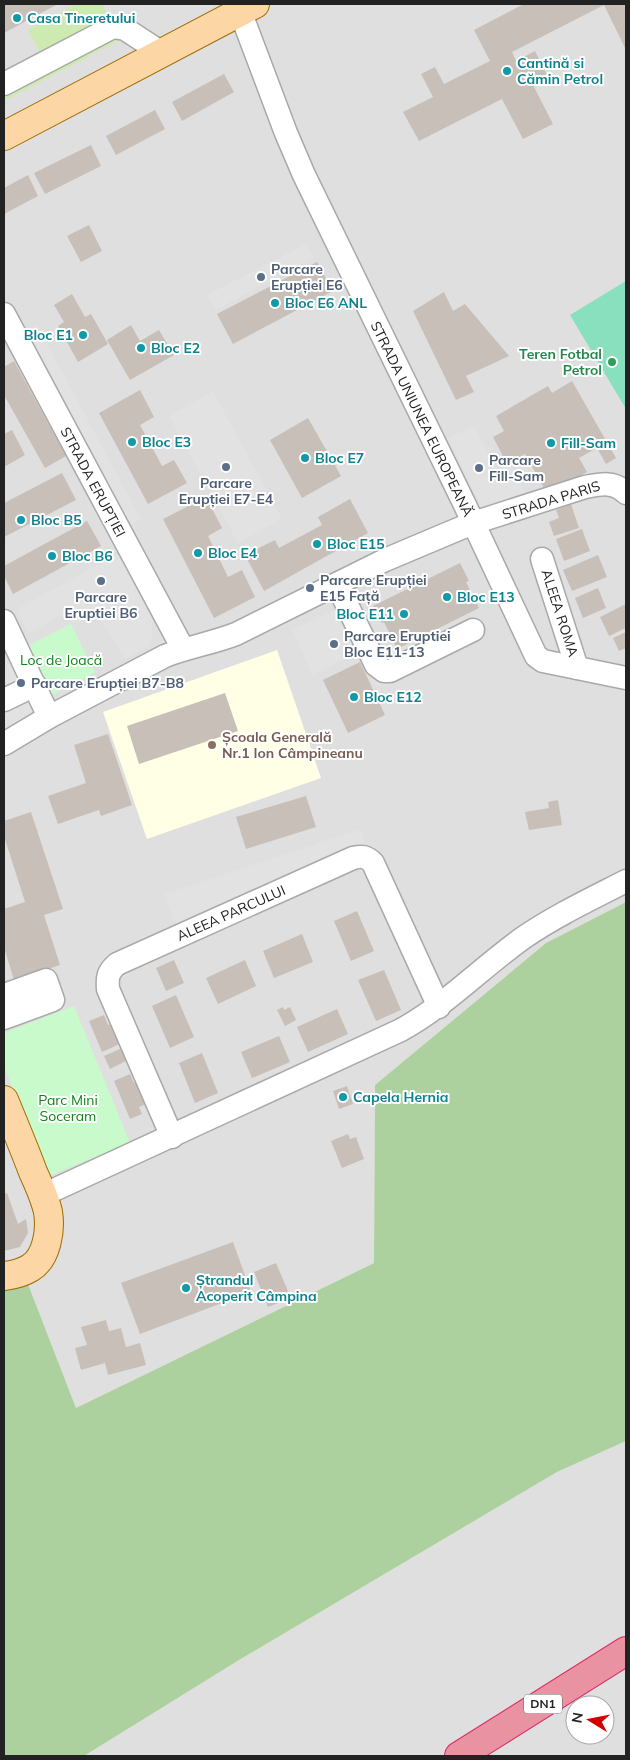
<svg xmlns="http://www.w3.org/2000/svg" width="630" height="1760" font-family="Mulish,sans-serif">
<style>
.residential{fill:#e0dfdf;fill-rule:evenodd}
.education{fill:#ffffe5}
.grass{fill:#cdebb0}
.forest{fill:#add19e}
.park{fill:#c8facc}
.pitch{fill:#88e0be}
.parking{fill:#e2e2e2}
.building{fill:#c7bfb8}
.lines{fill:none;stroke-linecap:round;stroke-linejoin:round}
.minor-casing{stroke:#a9a9a9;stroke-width:25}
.major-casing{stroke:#a06b00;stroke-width:30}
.highway-casing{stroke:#dc2a67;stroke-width:30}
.minor{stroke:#fff;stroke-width:22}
.major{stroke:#fcd6a4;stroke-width:28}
.highway{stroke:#e892a2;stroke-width:28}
.culture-dot{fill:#0f9aa8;stroke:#fff;stroke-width:2}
.service-dot{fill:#5c6f8a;stroke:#fff;stroke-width:2}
.leisure-dot{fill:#2e9e5b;stroke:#fff;stroke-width:2}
.education-dot{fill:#8d6e63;stroke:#fff;stroke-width:2}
.labels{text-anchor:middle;stroke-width:4;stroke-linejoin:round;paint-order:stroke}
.shield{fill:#fff;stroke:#646464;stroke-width:1}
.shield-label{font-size:12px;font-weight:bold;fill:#222}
.culture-label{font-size:14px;font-weight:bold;fill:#0d838f;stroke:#fff;text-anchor:start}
.service-label{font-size:14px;font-weight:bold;fill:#4e5e75;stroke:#fff;text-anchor:start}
.leisure-label{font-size:14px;font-weight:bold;fill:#27864d;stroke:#fff;text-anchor:end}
.street-label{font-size:14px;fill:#222;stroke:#fff}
.park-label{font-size:14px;fill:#0c8416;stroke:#fff}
.education-label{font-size:14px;font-weight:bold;fill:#785e54;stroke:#fff;text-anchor:start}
</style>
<rect width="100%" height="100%" fill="#f2efe9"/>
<g class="residential">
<path d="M 4,4 L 626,4 L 626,902 L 546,943 L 375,1085 L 374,1263 L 76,1408 L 28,1284 L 4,1291 Z"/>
<path d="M 626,1441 L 626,1756 L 84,1756 L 239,1660 L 557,1472 ZM 575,1705 L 605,1705 L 605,1735 L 575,1735 Z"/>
</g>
<path class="education" d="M 277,650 L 321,778 L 147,839 L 103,712 Z"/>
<g class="grass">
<path d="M 77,4 L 102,4 L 109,18 L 41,54 L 28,30 Z"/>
<path d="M 113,35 L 120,40 L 4,101 L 4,95 Z"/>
</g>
<path class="forest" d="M 626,902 L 626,1441 L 557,1472 L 239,1660 L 84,1756 L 4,1756 L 4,1291 L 28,1284 L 76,1408 L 374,1263 L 375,1085 L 546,943 Z"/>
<g class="park">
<path d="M 71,624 L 95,673 L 51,695 L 27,646 Z"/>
<path d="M 74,1006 L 130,1143 L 46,1177 L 4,1066 L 4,1033 Z"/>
</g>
<path class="pitch" d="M 626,281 L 626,409 L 570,315 Z"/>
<g class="parking">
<path d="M 306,244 L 314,258 L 215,310 L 207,295 Z"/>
<path d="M 37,325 L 141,519 L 111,536 L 7,341 Z"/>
<path d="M 213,391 L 282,519 L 238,543 L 169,416 Z"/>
<path d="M 474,426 L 496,470 L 510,465 L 525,493 L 482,509 L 448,438 Z"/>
<path d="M 119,553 L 152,619 L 152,635 L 149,646 L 125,659 L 95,611 L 74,623 L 60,615 L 28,634 L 17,609 Z"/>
<path d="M 352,602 L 380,662 L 477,617 L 485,635 L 376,687 L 360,652 L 312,675 L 292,630 Z"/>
<path d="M 21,648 L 52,709 L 4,733 L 4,657 Z"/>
<path d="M 360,829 L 367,848 L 178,930 L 164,894 Z"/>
</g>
<g class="building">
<path d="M 4,4 L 58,4 L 4,33 Z"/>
<path d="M 524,4 L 626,4 L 626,50 L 604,5 L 512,52 L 516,61 L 535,51 L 549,79 L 534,87 L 553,124 L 523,139 L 502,99 L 419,141 L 403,112 L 433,97 L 421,74 L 435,67 L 444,84 L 490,61 L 474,30 Z"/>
<path d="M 224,74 L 234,92 L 182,121 L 172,102 Z"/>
<path d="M 155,110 L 165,129 L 116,155 L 106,136 Z"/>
<path d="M 91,145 L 101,166 L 45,194 L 34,173 Z"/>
<path d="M 28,175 L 38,196 L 4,214 L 4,188 Z"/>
<path d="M 89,225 L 102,251 L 81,262 L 67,236 Z"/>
<path d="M 317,262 L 333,291 L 233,344 L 217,314 Z"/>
<path d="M 444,292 L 453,311 L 465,304 L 509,356 L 466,376 L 474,392 L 456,400 L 413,311 Z"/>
<path d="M 72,294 L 85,317 L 91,314 L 108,344 L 78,362 L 58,326 L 64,322 L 54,305 Z"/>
<path d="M 131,325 L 140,341 L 159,330 L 174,355 L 130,380 L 107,340 Z"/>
<path d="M 14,361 L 66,456 L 45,468 L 4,395 L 4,367 Z"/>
<path d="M 572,381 L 616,458 L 606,464 L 597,448 L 579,458 L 587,472 L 548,495 L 525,454 L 507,464 L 493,437 L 504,431 L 496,416 L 548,386 L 552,393 Z"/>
<path d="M 140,390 L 154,417 L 140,425 L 162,466 L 174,460 L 187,483 L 148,504 L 99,413 Z"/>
<path d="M 308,418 L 341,476 L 302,498 L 270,440 Z"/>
<path d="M 12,430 L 25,455 L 4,467 L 4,434 Z"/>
<path d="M 62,473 L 76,500 L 4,537 L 4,503 Z"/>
<path d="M 206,497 L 222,528 L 208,536 L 228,577 L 242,570 L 255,597 L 214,618 L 163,519 Z"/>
<path d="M 350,499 L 368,533 L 264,591 L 245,555 L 275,540 L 279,548 L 322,525 L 318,517 Z"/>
<path d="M 571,504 L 579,528 L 554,536 L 549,522 L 559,518 L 556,510 Z"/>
<path d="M 87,521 L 101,546 L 13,594 L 4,576 L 4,566 Z"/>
<path d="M 582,529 L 590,551 L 564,561 L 556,539 Z"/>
<path d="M 598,555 L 607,577 L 572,591 L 563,570 Z"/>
<path d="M 460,563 L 469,581 L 466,582 L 479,608 L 397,649 L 384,622 L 382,623 L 373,606 Z"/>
<path d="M 598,588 L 606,608 L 583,618 L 575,598 Z"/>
<path d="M 626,604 L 626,628 L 609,636 L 600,617 Z"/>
<path d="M 626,632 L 626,648 L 619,651 L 613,638 Z"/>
<path d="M 360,662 L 385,715 L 348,733 L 323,680 Z"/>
<path d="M 225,693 L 238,731 L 139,764 L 127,726 Z"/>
<path d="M 108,734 L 132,805 L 101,816 L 99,810 L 58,824 L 48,796 L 86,783 L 74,745 Z"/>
<path d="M 306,796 L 316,827 L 246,849 L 236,817 Z"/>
<path d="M 558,800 L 562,825 L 529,830 L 525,812 L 549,808 L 548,802 Z"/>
<path d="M 31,812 L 63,909 L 44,915 L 60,965 L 14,980 L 4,947 L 4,909 L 25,902 L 4,836 L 4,821 Z"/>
<path d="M 357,911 L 374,951 L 351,961 L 334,921 Z"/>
<path d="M 302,934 L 313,962 L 274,978 L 263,951 Z"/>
<path d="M 174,960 L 184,983 L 166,991 L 156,968 Z"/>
<path d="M 245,960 L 256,986 L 218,1004 L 206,978 Z"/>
<path d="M 384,970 L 401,1010 L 376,1021 L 358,980 Z"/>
<path d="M 176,995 L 194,1037 L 170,1048 L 152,1006 Z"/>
<path d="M 283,1007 L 284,1010 L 290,1007 L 296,1020 L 285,1026 L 277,1010 Z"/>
<path d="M 337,1009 L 348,1034 L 308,1052 L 297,1027 Z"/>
<path d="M 104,1015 L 108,1025 L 116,1022 L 124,1042 L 102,1052 L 89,1021 Z"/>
<path d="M 279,1036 L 290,1062 L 252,1078 L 241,1052 Z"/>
<path d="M 122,1048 L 128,1060 L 110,1069 L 104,1056 Z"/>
<path d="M 202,1053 L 218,1093 L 195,1103 L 179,1063 Z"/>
<path d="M 130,1074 L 134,1083 L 139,1081 L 148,1103 L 139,1107 L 142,1114 L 130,1119 L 114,1081 Z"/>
<path d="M 347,1086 L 353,1104 L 339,1109 L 333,1091 Z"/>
<path d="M 348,1134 L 350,1139 L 356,1137 L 364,1159 L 342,1168 L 331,1141 Z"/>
<path d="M 7,1193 L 18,1224 L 26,1219 L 28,1233 L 20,1247 L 4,1251 L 4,1194 Z"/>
<path d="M 233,1242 L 251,1292 L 140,1334 L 121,1283 Z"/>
<path d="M 276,1263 L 291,1298 L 268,1307 L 254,1272 Z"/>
<path d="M 106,1320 L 109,1331 L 121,1328 L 126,1347 L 140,1343 L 146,1365 L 108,1375 L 105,1363 L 81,1370 L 75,1348 L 87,1345 L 81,1327 Z"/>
</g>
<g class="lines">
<defs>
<g id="minor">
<path d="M 240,11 L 286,133 L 304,175 L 464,503 L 536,656 L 543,661 L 626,678"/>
<path d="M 4,84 L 113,27 L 125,29 L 162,53"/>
<path d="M 4,314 L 183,649"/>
<path d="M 542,559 L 577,668"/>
<path d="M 337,584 L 376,665 L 384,671 L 390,671 L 473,630"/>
<path d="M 4,621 L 49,717"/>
<path d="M 4,700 L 35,685"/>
<path d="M 4,744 L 49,717 L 165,656 C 188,647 213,643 236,634 L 385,560 L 449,533 L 473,523 L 585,487 C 601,484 614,481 626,493"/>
<path d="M 4,995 L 46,980 L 53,1000 L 4,1018"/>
<path d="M 172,1137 L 108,989 C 107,977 108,972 117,964 L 353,858 C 362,856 366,856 373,863 L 439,1007"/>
<path d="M 43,1195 L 401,1030 C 446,1005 481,968 523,938 C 555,916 591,899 626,881"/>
</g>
<g id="major">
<path d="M 4,136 L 255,4"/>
<path d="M 4,1100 C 14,1124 24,1148 33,1172 C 39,1185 45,1198 48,1212 C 51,1230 47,1258 30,1268 C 22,1273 13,1275 4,1276"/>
</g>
<path id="highway" d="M 459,1756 L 626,1651"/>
</defs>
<use href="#minor" class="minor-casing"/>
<use href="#major" class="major-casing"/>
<use href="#highway" class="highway-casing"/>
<use href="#minor" class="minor"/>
<use href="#major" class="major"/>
<use href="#highway" class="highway"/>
</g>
<g class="culture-dot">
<circle cx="17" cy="18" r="5"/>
<circle cx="507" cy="71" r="5"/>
<circle cx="275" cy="303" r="5"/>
<circle cx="83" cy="335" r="5"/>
<circle cx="141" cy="348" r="5"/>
<circle cx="132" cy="442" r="5"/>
<circle cx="551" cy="443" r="5"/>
<circle cx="305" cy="458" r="5"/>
<circle cx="21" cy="520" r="5"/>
<circle cx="317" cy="544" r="5"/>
<circle cx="198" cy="553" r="5"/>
<circle cx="52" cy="556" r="5"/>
<circle cx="447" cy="597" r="5"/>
<circle cx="404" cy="614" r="5"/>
<circle cx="354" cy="697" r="5"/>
<circle cx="343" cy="1097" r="5"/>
<circle cx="186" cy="1288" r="5"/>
</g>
<g class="service-dot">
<circle cx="261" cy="277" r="5"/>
<circle cx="226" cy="467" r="5"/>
<circle cx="479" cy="468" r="5"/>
<circle cx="101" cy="581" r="5"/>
<circle cx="310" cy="588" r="5"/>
<circle cx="334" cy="644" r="5"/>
<circle cx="21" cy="683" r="5"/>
</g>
<circle class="leisure-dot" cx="612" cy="362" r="5"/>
<circle class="education-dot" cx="212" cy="745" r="5"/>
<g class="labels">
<rect class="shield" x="524" y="1694.5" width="38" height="19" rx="4"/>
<g class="shield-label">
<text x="543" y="1708">DN1</text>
</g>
<g class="culture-label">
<text x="27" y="23">Casa Tineretului</text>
<text x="517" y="68">Cantină si<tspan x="517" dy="16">Cămin Petrol</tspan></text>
<text x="285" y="308">Bloc E6 ANL</text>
<text x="73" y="340" text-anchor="end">Bloc E1</text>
<text x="151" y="353">Bloc E2</text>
<text x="142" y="447">Bloc E3</text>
<text x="561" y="448">Fill-Sam</text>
<text x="315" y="463">Bloc E7</text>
<text x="31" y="525">Bloc B5</text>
<text x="327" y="549">Bloc E15</text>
<text x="208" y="558">Bloc E4</text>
<text x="62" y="561">Bloc B6</text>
<text x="457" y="602">Bloc E13</text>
<text x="394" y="619" text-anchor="end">Bloc E11</text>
<text x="364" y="702">Bloc E12</text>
<text x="353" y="1102">Capela Hernia</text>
<text x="196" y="1285">Ștrandul<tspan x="196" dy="16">Acoperit Câmpina</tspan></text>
</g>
<g class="service-label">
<text x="271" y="274">Parcare<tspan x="271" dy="16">Erupției E6</tspan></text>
<text x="489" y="465">Parcare<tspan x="489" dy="16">Fill-Sam</tspan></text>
<text x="226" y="488" text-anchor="middle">Parcare<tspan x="226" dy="16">Erupției E7-E4</tspan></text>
<text x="320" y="585">Parcare Erupției<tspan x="320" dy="16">E15 Față</tspan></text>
<text x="101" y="602" text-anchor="middle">Parcare<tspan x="101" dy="16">Eruptiei B6</tspan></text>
<text x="344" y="641">Parcare Eruptiei<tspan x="344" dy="16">Bloc E11-13</tspan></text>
<text x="31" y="688">Parcare Erupției B7-B8</text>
</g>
<g class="leisure-label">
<text x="602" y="359">Teren Fotbal<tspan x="602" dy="16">Petrol</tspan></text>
</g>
<g class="street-label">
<text transform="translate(422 419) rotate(64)" y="5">STRADA UNIUNEA EUROPEANĂ</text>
<text transform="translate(93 482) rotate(62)" y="5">STRADA ERUPȚIEI</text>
<text transform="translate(551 500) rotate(-17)" y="5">STRADA PARIS</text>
<text transform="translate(560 613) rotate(72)" y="5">ALEEA ROMA</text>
<text transform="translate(231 913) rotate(-24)" y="5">ALEEA PARCULUI</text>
</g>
<g class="park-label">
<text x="61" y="665">Loc de Joacă</text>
<text x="68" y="1105">Parc Mini<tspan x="68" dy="16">Soceram</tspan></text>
</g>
<g class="education-label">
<text x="222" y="742">Școala Generală<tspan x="222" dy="16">Nr.1 Ion Câmpineanu</tspan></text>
</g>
</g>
<rect width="630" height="1760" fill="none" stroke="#222222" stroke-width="10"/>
<g transform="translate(590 1720) rotate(280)"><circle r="24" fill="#ffffff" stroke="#a7a7a7"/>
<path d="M0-4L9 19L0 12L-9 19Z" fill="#d40000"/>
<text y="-8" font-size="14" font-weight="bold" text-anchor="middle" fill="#222222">N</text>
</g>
</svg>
